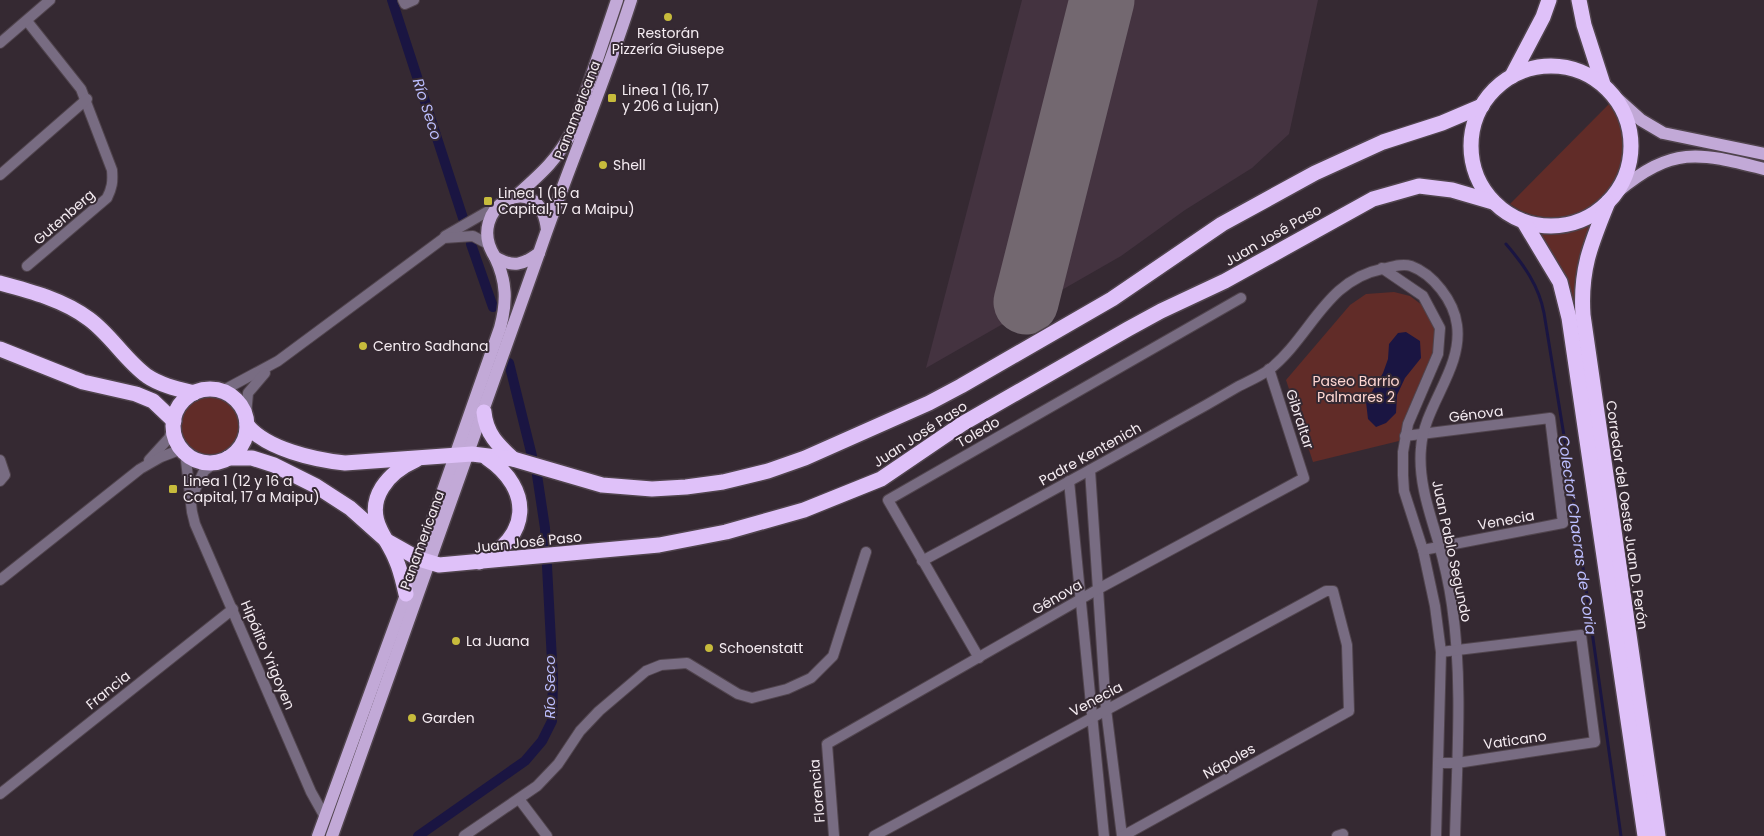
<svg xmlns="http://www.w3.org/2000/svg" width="1764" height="836" font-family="Poppins,sans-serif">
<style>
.built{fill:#443340}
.green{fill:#612c28}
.water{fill:#1a1542}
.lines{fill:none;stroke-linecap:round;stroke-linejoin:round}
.stream{stroke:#1a1542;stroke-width:3}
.canal{stroke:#1a1542;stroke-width:10}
.runway{stroke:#736870;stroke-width:65}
.minor-casing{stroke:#50444d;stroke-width:12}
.major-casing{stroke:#50444d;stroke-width:15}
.highway-casing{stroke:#50444d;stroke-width:18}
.minor{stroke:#786c82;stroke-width:10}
.major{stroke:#c2a9d7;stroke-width:12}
.highway{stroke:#dfc1f9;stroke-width:15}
.poi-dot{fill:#c7bb3c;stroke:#352932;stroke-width:2}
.labels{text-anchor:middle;stroke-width:4;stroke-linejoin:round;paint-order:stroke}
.poi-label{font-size:14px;fill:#f4ebf1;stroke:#352932;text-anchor:start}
.street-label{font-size:14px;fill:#f4ebf1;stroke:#352932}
.park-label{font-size:14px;fill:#fed6d1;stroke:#352932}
.water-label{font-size:15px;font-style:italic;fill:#bcbefe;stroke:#352932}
</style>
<rect width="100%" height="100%" fill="#352932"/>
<path class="built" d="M 1022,0 L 1318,0 L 1289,134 L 1252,168 L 1185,210 L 1121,256 L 926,368 Z"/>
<g class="green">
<path d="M 1610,103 C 1661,169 1578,251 1510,204 Z"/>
<path d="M 1594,225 L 1576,319 L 1536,233 L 1563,234 Z"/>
<path d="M 1394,292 L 1410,296 L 1426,308 L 1436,326 L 1439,350 L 1403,440 L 1313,462 L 1286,380 L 1350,305 L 1366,294 Z"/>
<circle cx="211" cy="426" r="30"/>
</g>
<path class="water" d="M 1406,332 L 1420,341 L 1421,358 L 1405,378 L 1397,395 L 1396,413 L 1386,423 L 1376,427 L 1368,419 L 1366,402 L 1383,373 L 1388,359 L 1389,344 L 1398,333 Z"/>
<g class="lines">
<path class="stream" d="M 1506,244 C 1524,265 1539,286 1544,313 L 1566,448 L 1621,836"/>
<g class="canal">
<path d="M 392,0 L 463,218"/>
<path d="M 471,244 L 493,307"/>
<path d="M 509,363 L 532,456"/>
<path d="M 418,836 L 525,761 L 542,741 L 552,721 L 553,680 L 545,528 L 537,475"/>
</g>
<path class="runway" d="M 1026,302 L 1102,0"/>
<defs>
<g id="minor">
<path d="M 403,0 L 405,4 L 414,0"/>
<path d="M 27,21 L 81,89 L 112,170 C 113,182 112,188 107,198 L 27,266"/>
<path d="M 0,43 L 50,0"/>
<path d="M 0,175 L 87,99"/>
<path d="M 445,236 L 497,206"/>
<path d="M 1382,268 L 1423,296 L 1440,328 L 1438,354 L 1408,424 L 1403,452 L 1403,475 L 1404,491 L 1423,550 L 1435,606 L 1441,652 L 1436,836"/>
<path d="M 222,391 L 278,361 L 444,238 L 473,236 L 488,244"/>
<path d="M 246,415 L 248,393 L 265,373"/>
<path d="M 1405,436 L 1550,418 L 1563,523 L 1423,550"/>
<path d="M 185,452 L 192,512 L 195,524 L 311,792 L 325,817"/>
<path d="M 0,460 L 5,475 L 0,481"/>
<path d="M 149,460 L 169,438 L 174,425"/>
<path d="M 1090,470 L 1106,709 L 1122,836"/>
<path d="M 1069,481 L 1104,836"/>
<path d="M 192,496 L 204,471 L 216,462"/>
<path d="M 922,561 C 1006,516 1089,471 1172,424 C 1194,412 1217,399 1239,386 C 1249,381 1261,376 1270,369 C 1311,336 1326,280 1382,269 C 1391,267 1402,263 1411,266 C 1433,274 1454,301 1457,325 C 1463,369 1424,405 1421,448 C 1418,480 1429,511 1438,541 C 1444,562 1449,584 1452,605 C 1463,681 1457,759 1455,836"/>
<path d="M 0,580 L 140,469 L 161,457 L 182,449"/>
<path d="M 979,658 L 888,500 L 1241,298"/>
<path d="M 1439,763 L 1457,763 L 1595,742 L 1581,635 L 1441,652"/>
<path d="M 0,794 L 233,609"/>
<path d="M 519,799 L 547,836"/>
<path d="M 464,836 L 537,786 L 558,764 L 580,731 L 599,711 L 646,671 L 661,665 L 687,663 L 738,694 L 752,698 L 787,689 L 811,678 L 833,656 L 866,552"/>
<path d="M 834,836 L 827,744 L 1100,588 L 1304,478 L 1269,369"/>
<path d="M 874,836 L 1326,591 L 1333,591 L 1347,645 L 1349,711 L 1123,836"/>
<path d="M 1337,836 L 1343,834 L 1342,836"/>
</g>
<g id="major">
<path d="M 1611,93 L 1641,120 L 1663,133 L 1764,154"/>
<path d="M 1617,192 C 1673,146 1697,152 1764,169"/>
<path d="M 516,196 C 543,172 557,160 574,128 L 617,0"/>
<path d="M 547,230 C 540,164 463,208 495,257 C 513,268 523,265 539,253 C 568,168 604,85 631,0"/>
<path d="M 318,836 L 415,570 L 500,328 C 507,302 507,282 495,257"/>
<path d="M 332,836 L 539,253"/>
</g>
<g id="highway">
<path d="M 1579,0 L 1584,25 L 1603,84"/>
<circle cx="1551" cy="146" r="80"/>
<path d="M 1512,76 L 1543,17 L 1549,0"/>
<path d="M 1608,202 C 1591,244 1580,269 1583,315 L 1658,836"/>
<path d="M 1524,222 L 1560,282 L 1569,318 L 1645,836"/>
<path d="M 0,283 C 30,291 64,300 89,319 C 111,335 125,360 147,376 C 160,385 178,389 194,393"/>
<path d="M 0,349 L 83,382 L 136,394 L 153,401 L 174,421"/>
<circle cx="210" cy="426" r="37"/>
<path d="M 484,412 C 486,434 498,445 513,459"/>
<path d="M 247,425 C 266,449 315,460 345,463 L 472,454 L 513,459 L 602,485 L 652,489 L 686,487 L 723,482 L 768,471 L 805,458 L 929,403 L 961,386 L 1112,299 L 1222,224 L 1315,173 L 1383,142 L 1442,123 L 1482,106"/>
<path d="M 228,458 L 252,458 L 274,465 L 316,486 L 350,508 L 387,541 L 419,559 L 439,565 L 659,545 L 726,532 L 804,510 L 881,479 L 962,424 L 1128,329 L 1161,311 L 1225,281 L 1373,199 L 1419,186 L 1452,190 L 1493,202"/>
<path d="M 479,562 C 531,538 533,489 487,458"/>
<path d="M 406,594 C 403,582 401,571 396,560 C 392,549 385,540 380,529 C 365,498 389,472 416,460"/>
</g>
</defs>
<use href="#minor" class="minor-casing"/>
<use href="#major" class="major-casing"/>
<use href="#highway" class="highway-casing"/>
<use href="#minor" class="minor"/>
<use href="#major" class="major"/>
<use href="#highway" class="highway"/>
</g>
<g class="poi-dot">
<circle cx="668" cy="17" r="5"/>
<rect x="607" y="93" width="10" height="10" rx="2.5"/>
<circle cx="603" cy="165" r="5"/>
<rect x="483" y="196" width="10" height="10" rx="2.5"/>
<circle cx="363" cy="346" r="5"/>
<rect x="168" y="484" width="10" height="10" rx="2.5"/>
<circle cx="456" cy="641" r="5"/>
<circle cx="709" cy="648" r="5"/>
<circle cx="412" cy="718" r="5"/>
</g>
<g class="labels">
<g class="poi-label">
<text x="668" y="38" text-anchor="middle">Restorán<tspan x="668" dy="16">Pizzería Giusepe</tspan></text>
<text x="622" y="95">Linea 1 (16, 17<tspan x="622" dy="16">y 206 a Lujan)</tspan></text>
<text x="613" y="170">Shell</text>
<text x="498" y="198">Linea 1 (16 a<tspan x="498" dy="16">Capital, 17 a Maipu)</tspan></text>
<text x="373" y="351">Centro Sadhana</text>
<text x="183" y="486">Linea 1 (12 y 16 a<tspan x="183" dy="16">Capital, 17 a Maipu)</tspan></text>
<text x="466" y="646">La Juana</text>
<text x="719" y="653">Schoenstatt</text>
<text x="422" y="723">Garden</text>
</g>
<g class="street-label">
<text transform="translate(577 110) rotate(-69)" y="5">Panamericana</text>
<text transform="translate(64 217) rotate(-41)" y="5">Gutenberg</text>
<text transform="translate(1273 235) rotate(-30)" y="5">Juan José Paso</text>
<text transform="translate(1476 414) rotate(-7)" y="5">Génova</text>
<text transform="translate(1300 419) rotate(72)" y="5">Gibraltar</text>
<text transform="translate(978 432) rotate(-30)" y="5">Toledo</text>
<text transform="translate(920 434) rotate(-33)" y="5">Juan José Paso</text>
<text transform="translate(1090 454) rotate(-29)" y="5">Padre Kentenich</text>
<text transform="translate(1627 515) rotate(82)" y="5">Corredor del Oeste Juan D. Perón</text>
<text transform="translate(1506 520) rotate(-10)" y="5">Venecia</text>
<text transform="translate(422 540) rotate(-70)" y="5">Panamericana</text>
<text transform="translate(528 542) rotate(-6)" y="5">Juan José Paso</text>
<text transform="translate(1452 551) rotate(78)" y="5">Juan Pablo Segundo</text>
<text transform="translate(1057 597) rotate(-30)" y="5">Génova</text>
<text transform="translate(268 655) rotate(67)" y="5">Hipólito Yrigoyen</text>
<text transform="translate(108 690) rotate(-39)" y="5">Francia</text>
<text transform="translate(1096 699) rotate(-28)" y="5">Venecia</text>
<text transform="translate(1515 740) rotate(-8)" y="5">Vaticano</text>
<text transform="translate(1229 761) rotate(-29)" y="5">Nápoles</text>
<text transform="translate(817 791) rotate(-95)" y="5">Florencia</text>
</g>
<g class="park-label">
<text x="1356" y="386">Paseo Barrio<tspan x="1356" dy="16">Palmares 2</tspan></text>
</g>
<g class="water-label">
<text transform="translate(427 109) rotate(72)" y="5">Río Seco</text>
<text transform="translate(1577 535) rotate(82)" y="5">Colector Chacras de Coria</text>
<text transform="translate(550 687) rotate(-90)" y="5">Río Seco</text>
</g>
</g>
</svg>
